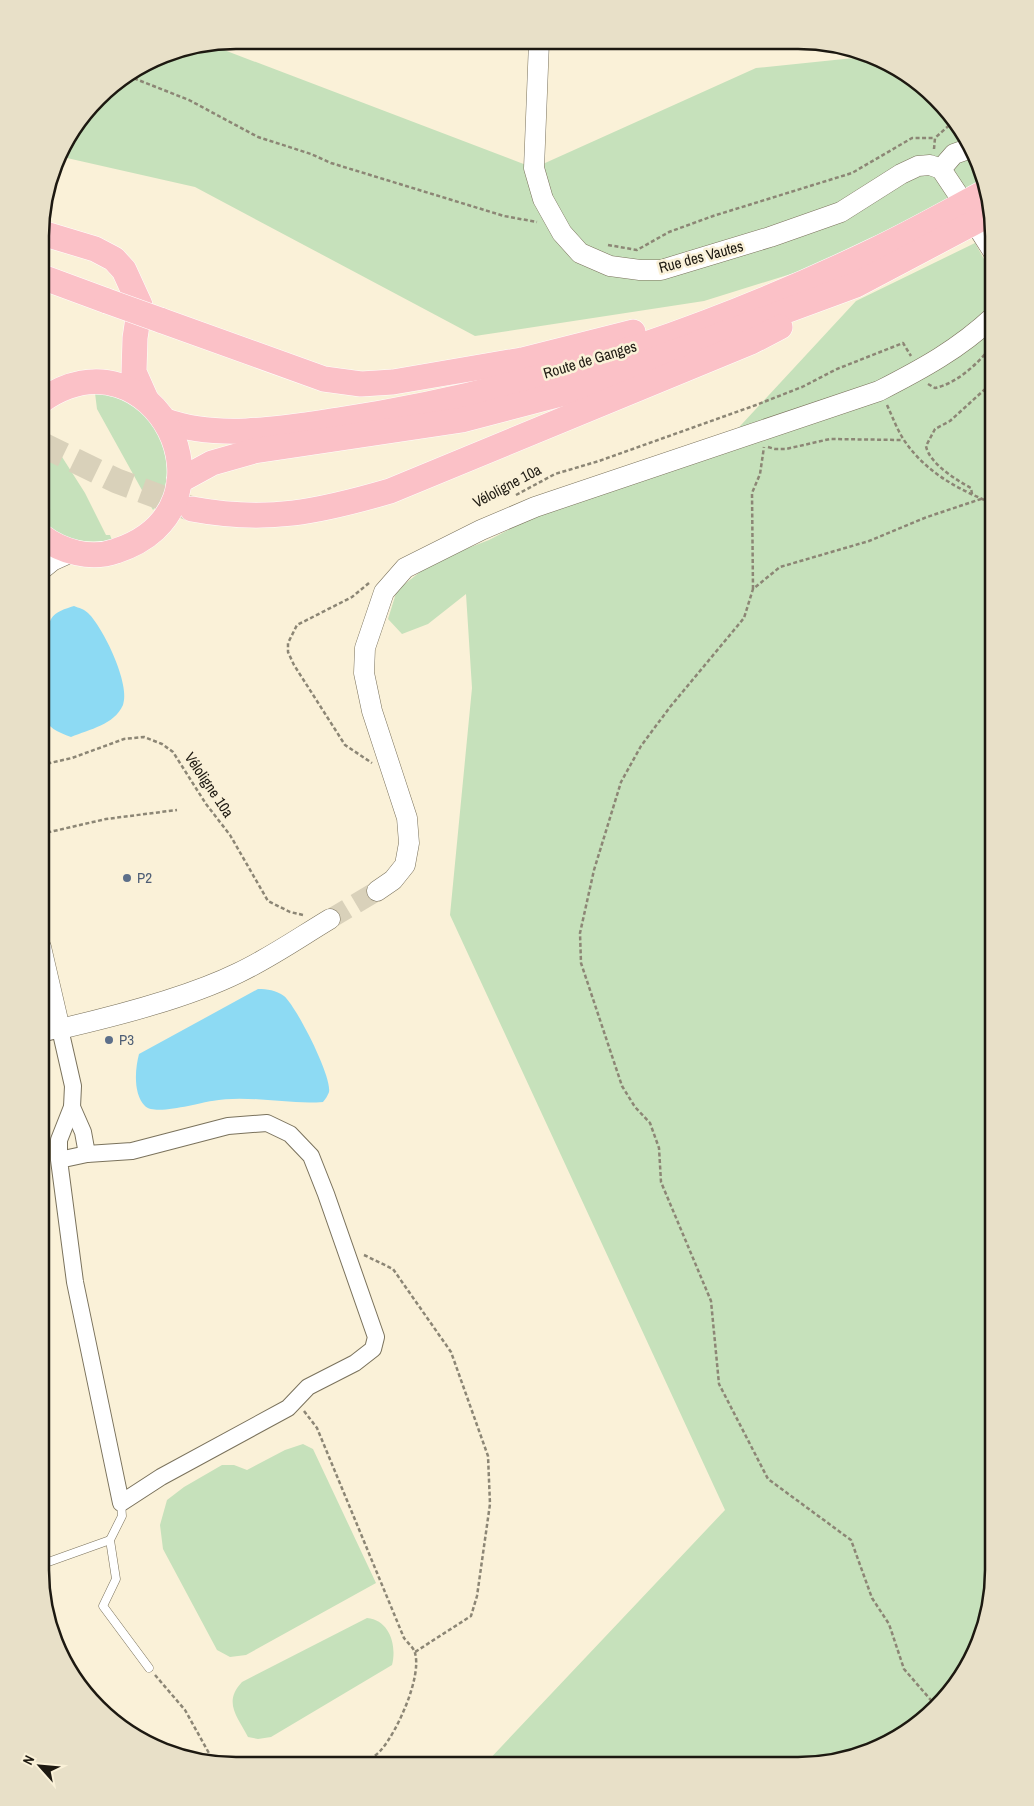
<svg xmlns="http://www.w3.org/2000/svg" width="1034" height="1806" font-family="'Archivo Narrow',sans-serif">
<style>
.green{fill:#c6e1bb}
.water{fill:#8ddaf3}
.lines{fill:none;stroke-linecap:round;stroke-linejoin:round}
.tertiary-tunnel{stroke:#d9d1ba;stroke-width:20;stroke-dasharray:20 10;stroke-linecap:butt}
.primary-tunnel{stroke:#d9d1ba;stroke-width:25;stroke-dasharray:25 12;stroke-linecap:butt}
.service-casing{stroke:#7a725c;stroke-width:9}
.minor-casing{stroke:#7a725c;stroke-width:18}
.tertiary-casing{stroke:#7a725c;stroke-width:21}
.primary-casing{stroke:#fff;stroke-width:26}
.path{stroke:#8c8675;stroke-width:2.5;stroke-dasharray:4 2.5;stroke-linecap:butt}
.service{stroke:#fff;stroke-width:8}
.minor{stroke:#fff;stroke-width:16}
.tertiary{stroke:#fff;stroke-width:20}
.primary{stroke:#fbc1c7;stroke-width:25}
.primary-bridge-casing{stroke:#fff;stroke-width:26;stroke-linecap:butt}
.primary-bridge{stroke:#fbc1c7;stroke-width:25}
.service-dot{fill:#5c6f8a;stroke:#faf1d8;stroke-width:2}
.labels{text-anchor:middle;stroke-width:5;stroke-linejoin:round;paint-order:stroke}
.street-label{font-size:15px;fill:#1d1911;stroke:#faf1d8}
.service-label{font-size:15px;fill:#4e5e75;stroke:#faf1d8;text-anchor:start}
.rim{fill:none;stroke:#1d1911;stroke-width:2.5}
</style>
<rect width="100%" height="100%" fill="#faf1d8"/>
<g class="green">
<path d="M 211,45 L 534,168 L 756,68 L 873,56 C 918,71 971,128 984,174 C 987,186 988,200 990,212 L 704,301 L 475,336 L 195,187 L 58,156 L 60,149 L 107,89 L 161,55 Z"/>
<path d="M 975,243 L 994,277 L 994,1583 L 979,1645 L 953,1690 L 917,1726 L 861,1755 L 798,1766 L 484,1765 L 725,1510 L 450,915 L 472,688 L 466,594 L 428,624 L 402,634 L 388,619 L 397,590 L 443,554 L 455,553 L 489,540 L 535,516 L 716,452 L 856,301 Z"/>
<path d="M 95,393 C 103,395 114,395 122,398 C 161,412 183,479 153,510 L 97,409 Z"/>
<path d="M 41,424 L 85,493 L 106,535 L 110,535 L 112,540 C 85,544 63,541 41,522 Z"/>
<path d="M 303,1444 L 313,1449 L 376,1583 L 246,1655 L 230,1657 L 217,1650 L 163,1549 L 160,1525 L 167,1500 L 184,1487 L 222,1465 L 234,1465 L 247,1470 L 285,1450 Z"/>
<path d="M 367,1618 C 390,1620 397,1646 392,1665 L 271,1737 L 258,1739 L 248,1737 C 237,1716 223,1702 242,1682 Z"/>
</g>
<g class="water">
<path d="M 74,606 C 79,608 84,609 88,613 C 103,627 131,685 123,705 C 114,725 90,729 71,737 C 58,732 47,728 42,714 C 36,700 43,633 51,619 C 56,611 65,609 74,606 Z"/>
<path d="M 258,989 C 267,989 276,990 284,996 C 296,1006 332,1076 329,1092 C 328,1095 325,1100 323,1102 C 287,1105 248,1094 212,1101 C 198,1103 155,1116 145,1106 C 133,1094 135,1069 139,1054 Z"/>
</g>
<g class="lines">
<path class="tertiary-tunnel" d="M 330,919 L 377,891"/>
<path class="primary-tunnel" d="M 41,444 L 117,481 L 192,509"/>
<defs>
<g id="service">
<path d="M 121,1503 L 122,1516 L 110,1540 L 116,1579 L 103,1606 L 149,1668"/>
<path d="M 40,1565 L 110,1540"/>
</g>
<g id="minor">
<path d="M 41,1034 L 60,1029 L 73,1086 L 72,1107 L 59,1140 L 59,1160 L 75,1282 L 121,1503 L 161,1477 L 288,1408 L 308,1387 L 355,1363 L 373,1349 L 376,1337 L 326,1194 L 311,1156 L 290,1134 L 267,1123 L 228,1126 L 132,1151 L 87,1154 L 59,1160"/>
<path d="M 72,1107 L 83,1132 L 87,1154"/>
</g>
<g id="tertiary">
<path d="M 539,42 L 534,168 L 543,199 L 562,233 L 580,253 L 610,266 L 640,270 L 661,270 L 770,237 L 841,212 L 901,174 L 918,166 L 930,165 L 941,169 L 957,193"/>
<path d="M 941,169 L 954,154 L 971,148"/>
<path d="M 980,231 L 994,253"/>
<path d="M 41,570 L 52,561 L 72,552"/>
<path d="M 377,891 L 393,880 L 405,865 L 409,843 L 407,818 L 372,711 L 364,673 L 365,648 L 384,592 L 405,568 L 481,530 L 535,507 L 879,391 C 922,369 959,349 994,316"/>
<path d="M 41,947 L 60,1029 C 116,1016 187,998 238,973 C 270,958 300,937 330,919"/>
</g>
<g id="primary">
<path d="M 42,233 L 95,249 L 114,259 L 124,270 L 140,305 L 135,338 L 134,372 L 146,399"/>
<path d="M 42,277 L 107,301"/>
<path d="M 160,320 L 324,379 L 361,384 L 393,382 L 522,360 L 633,332"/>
<path d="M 166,421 C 218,440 285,428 338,420 C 524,392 706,331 875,250 C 913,232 950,211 987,191"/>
<path d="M 179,481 L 212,463 L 254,451 L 462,420 L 561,394 L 856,285 L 990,214"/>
<path d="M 192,509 C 267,523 318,512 390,491 L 751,342 L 780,327"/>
<path d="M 41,536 C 62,552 91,560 116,551 C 247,508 153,322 41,401"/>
</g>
</defs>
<use href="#service" class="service-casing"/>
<use href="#minor" class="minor-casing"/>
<use href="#tertiary" class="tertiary-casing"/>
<use href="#primary" class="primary-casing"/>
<g class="path">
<path d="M 128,76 L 189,100 L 258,137 L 311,154 L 331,163 L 504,216 L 537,222"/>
<path d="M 934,149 L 935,138 L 955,120"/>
<path d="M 608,245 L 637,250 L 669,232 L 713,216 L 852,173 L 912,138 L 935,138"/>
<path d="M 928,384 L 935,388 C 958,383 980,362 994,343"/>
<path d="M 887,405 C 893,418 898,432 906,443 C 928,474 960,490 994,504"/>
<path d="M 768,447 L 775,449 L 786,449 L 830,439 L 903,440"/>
<path d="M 972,494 L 971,488 C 956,480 929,463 926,446 L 935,429 L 950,421 L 994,381"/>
<path d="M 516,495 L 555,474 L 599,461 L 756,405 L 802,387 L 837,369 L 903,343 L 911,356"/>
<path d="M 369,583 L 352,597 L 297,625 L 288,643 L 288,652 L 294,665 L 345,745 L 372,763"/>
<path d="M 753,589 L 752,493 L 760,474 L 764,447"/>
<path d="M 41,765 L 72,758 L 124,739 L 144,737 L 162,744 L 173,752 L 206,804 L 230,835 L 268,901 L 290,912 L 303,915"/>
<path d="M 41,834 L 106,819 L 177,810"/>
<path d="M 364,1255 L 393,1269 L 451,1352 L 488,1456 L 490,1504 L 477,1596 L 471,1616 L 415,1652"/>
<path d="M 304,1411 L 317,1428 L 404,1638 C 407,1642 414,1648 415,1653 C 422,1677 397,1732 381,1750 C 376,1756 368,1760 363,1765"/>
<path d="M 155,1675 L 185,1710 L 215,1764"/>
<path d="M 936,1706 L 904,1669 L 889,1624 L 872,1598 L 851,1540 L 768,1479 L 719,1384 L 711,1301 L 661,1182 L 659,1148 L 650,1123 L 635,1107 L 622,1086 L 581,963 L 580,933 L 594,870 L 621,782 L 641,746 L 670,707 L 744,618 L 753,589 L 780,567 L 869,541 L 927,517 L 981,499"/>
</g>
<use href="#service" class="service"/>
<use href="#minor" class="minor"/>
<use href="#tertiary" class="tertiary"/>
<use href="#primary" class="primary"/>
<defs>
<path id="primary-bridge" d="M 107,301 L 160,320"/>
</defs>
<use href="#primary-bridge" class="primary-bridge-casing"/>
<use href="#primary-bridge" class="primary-bridge"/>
</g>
<g class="service-dot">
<circle cx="127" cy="878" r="5"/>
<circle cx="109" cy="1040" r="5"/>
</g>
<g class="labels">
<g class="street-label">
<text transform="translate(701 257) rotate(-15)" y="5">Rue des Vautes</text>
<text transform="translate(590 360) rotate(-17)" y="5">Route de Ganges</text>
<text transform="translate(507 486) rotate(-28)" y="5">Véloligne 10a</text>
<text transform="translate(209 785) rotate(56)" y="5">Véloligne 10a</text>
</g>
<g class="service-label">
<text x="137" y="883">P2</text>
<text x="119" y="1045">P3</text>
</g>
</g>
<path d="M0 0H1034V1806H0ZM236 49H798A187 187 0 0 1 985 236V1570A187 187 0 0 1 798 1757H236A187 187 0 0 1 49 1570V236A187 187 0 0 1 236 49Z" fill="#e8e0c8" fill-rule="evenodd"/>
<path class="rim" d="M236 49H798A187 187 0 0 1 985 236V1570A187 187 0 0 1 798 1757H236A187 187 0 0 1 49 1570V236A187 187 0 0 1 236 49Z"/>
<g transform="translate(40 1766) rotate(297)" stroke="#faf1d8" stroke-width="4" paint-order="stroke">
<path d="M0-4L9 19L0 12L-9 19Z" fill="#1d1911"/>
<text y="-8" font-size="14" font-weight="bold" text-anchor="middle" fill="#1d1911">N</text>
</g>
</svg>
